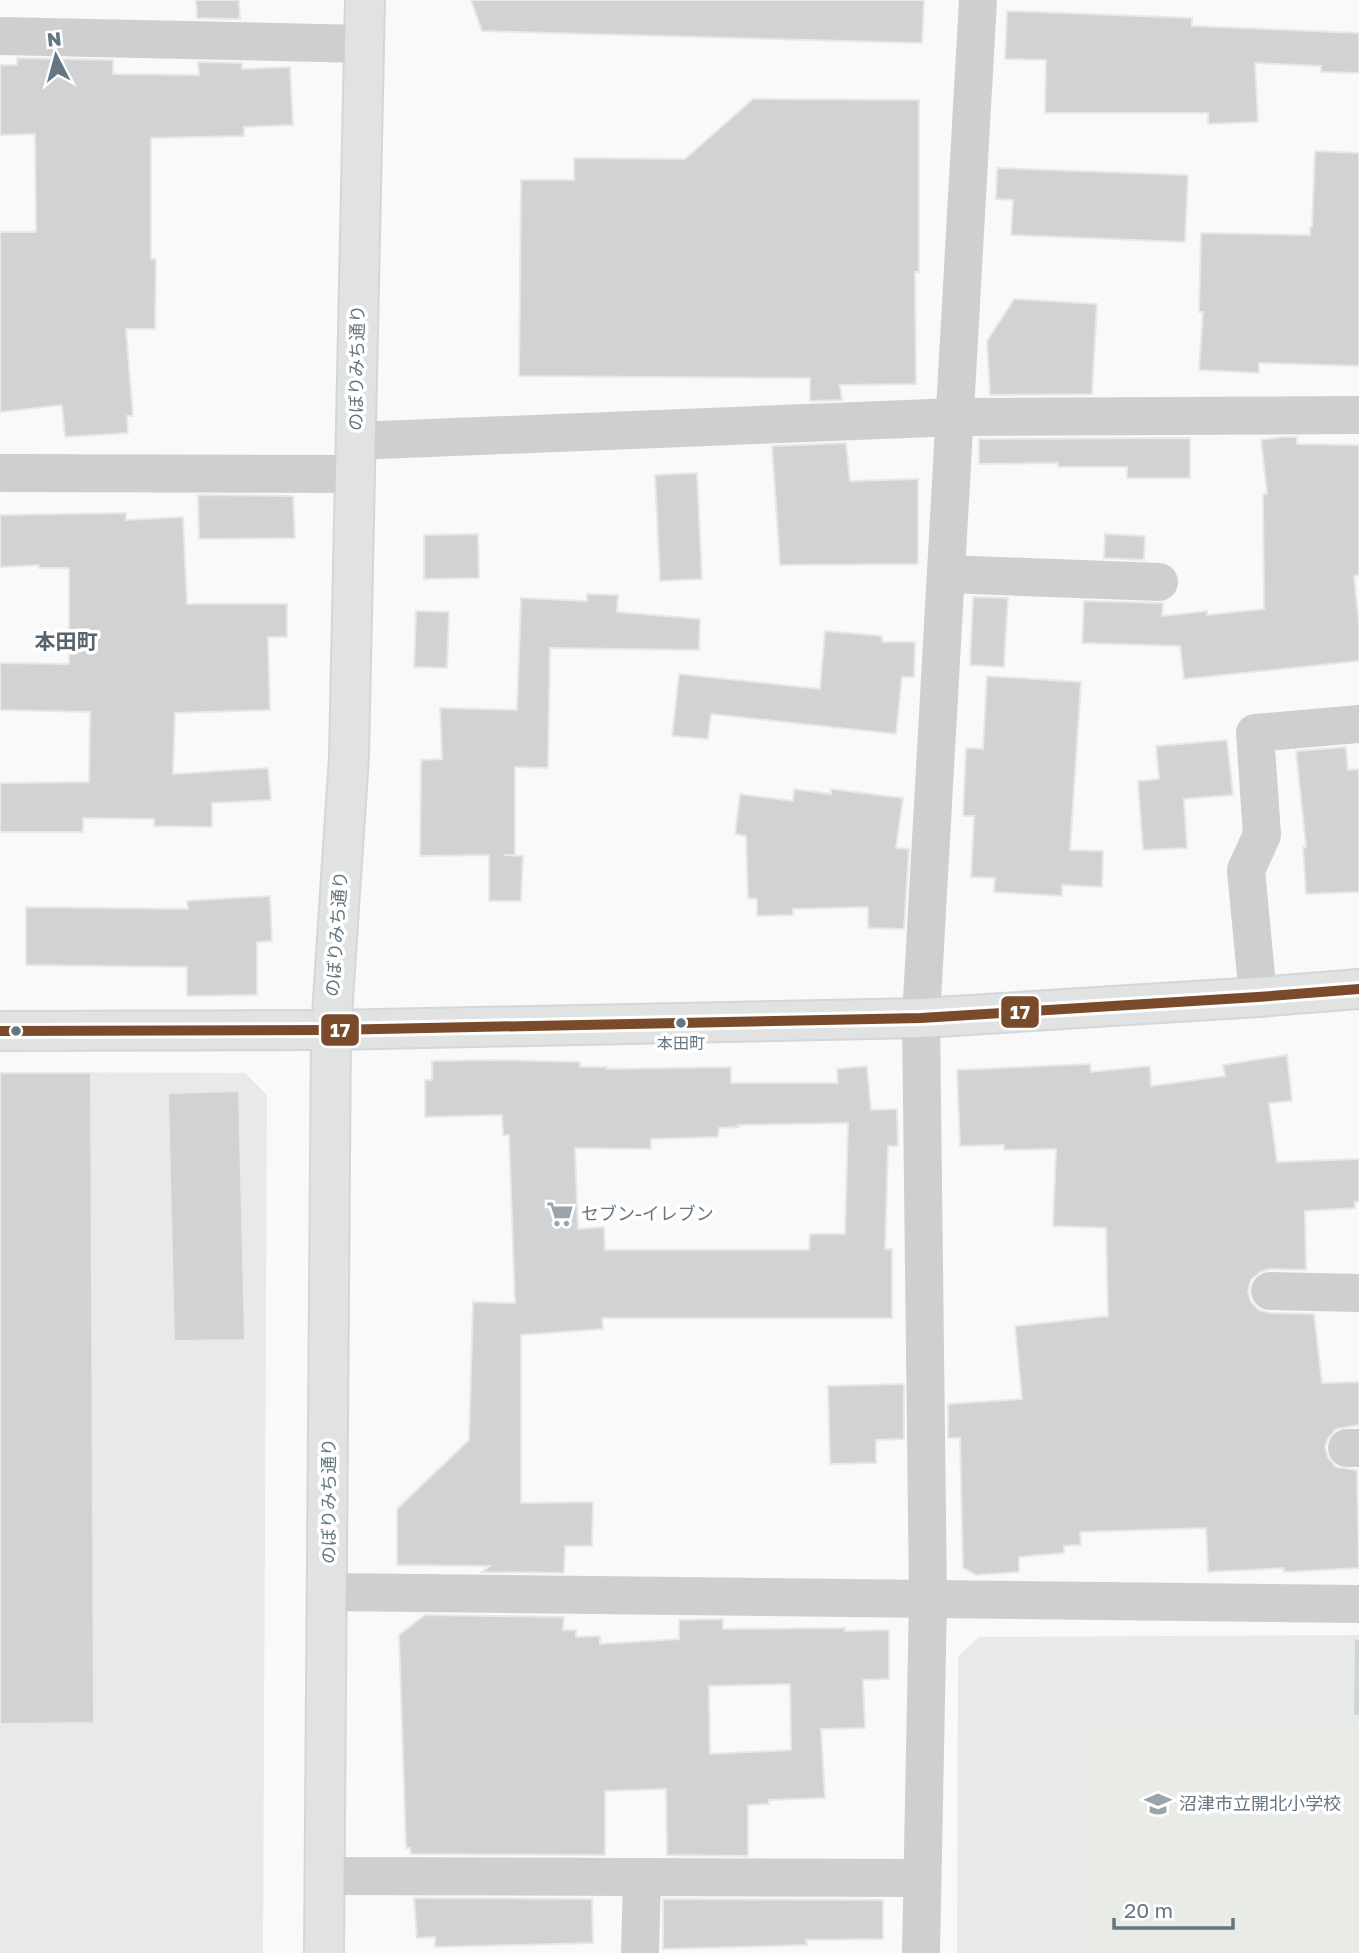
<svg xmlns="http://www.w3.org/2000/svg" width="1359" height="1953" font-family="'Golos Text','Noto Sans JP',sans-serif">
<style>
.built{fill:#e8e9e9}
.green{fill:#e8ebe6}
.water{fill:#ced6d9}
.building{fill:#d0d2d3;stroke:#e8e8e8;stroke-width:2;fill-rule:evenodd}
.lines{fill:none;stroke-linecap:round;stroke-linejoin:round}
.secondary-casing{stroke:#d5d6d7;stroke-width:42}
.street{stroke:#cecfd0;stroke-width:38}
.secondary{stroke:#e1e2e2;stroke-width:38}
.bus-1-casing{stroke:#fff;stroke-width:16}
.bus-1{stroke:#7a4b2a;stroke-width:10}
.bus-dot{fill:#657683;stroke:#fff;stroke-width:2.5}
.labels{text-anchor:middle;stroke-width:7;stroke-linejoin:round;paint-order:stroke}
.bus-label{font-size:16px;fill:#657683;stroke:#fff}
.street-label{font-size:18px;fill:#657683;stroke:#fff}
.poi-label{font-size:18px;fill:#657683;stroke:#fff;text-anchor:start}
.quarter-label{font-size:21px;font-weight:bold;fill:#57646e;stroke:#fff}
.line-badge{stroke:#fff;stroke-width:2.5}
.badge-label{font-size:19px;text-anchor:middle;font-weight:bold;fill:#fff}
</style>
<rect width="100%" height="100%" fill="#f9f9f9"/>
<g class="built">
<path d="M 0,1072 L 245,1073 L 267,1095 L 263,1953 L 0,1953 Z"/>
<path d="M 1359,1635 L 1359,1953 L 957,1953 L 958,1656 L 979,1637 Z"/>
</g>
<path class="green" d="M 1088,1728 L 1359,1731 L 1359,1953 L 1085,1953 Z"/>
<path class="water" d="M 1355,1640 L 1359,1640 L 1359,1715 L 1354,1715 Z"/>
<g class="building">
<path d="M 196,0 L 239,0 L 240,19 L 197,18 Z"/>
<path d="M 471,0 L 924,0 L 922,43 L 482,31 Z"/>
<path d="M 1007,11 L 1192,18 L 1192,26 L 1359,33 L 1359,73 L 1321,72 L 1321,66 L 1255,63 L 1258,122 L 1208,124 L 1208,113 L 1045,113 L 1046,60 L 1005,59 Z"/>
<path d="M 17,58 L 113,60 L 113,74 L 199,75 L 198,62 L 242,63 L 242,69 L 290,67 L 293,125 L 244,127 L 244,136 L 151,138 L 151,259 L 156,259 L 155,329 L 126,329 L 133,416 L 127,416 L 128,433 L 65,437 L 62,405 L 0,412 L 0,232 L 36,232 L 35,134 L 0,135 L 0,65 L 17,65 Z"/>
<path d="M 753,99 L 919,100 L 919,272 L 915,272 L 916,384 L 840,385 L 842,400 L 810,401 L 810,378 L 519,376 L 521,180 L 574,180 L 574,158 L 685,159 Z"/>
<path d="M 1315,151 L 1359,153 L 1359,366 L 1259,363 L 1259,373 L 1199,370 L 1203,312 L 1199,312 L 1201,233 L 1310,235 L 1310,227 L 1312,227 Z"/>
<path d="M 997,168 L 1188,175 L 1185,242 L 1011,235 L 1013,200 L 996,199 Z"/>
<path d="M 1014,299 L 1097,304 L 1092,394 L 990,395 L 987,341 Z"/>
<path d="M 1283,437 L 1297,437 L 1297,444 L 1359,445 L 1359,575 L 1354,576 L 1359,624 L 1359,661 L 1184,679 L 1180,646 L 1082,643 L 1084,601 L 1163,603 L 1162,616 L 1207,611 L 1207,615 L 1264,609 L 1263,494 L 1267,494 L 1261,440 Z"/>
<path d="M 1190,438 L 1190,478 L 1127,478 L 1127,467 L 1058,467 L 1058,463 L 979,464 L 979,439 Z"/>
<path d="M 846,443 L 850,481 L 918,479 L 918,564 L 780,565 L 772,446 Z"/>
<path d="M 697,473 L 702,579 L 660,581 L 655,475 Z"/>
<path d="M 198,495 L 293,496 L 295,538 L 199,539 Z"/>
<path d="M 126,513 L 126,520 L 183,517 L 187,604 L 287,604 L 287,637 L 268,637 L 270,710 L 175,713 L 173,774 L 268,768 L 271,800 L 212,803 L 212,827 L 154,826 L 154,819 L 83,818 L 83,832 L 0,832 L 0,783 L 89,782 L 90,712 L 0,710 L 0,663 L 69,664 L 69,568 L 39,568 L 39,565 L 0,567 L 0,515 Z"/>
<path d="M 478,534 L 479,578 L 424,579 L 424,535 Z"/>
<path d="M 1105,534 L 1145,536 L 1144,560 L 1104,558 Z"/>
<path d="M 587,594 L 618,595 L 617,612 L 700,619 L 699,650 L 550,648 L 548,768 L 515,767 L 515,855 L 504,855 L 523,856 L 521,901 L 489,901 L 489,855 L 420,856 L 421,760 L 442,759 L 440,708 L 517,710 L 521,598 L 587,601 Z"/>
<path d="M 973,597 L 1008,598 L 1004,667 L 970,665 Z"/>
<path d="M 416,611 L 449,612 L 447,668 L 414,667 Z"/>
<path d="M 825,631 L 882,636 L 882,642 L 915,642 L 914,677 L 902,677 L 896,734 L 711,714 L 708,739 L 672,736 L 679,674 L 820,689 Z"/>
<path d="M 987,676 L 1081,682 L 1070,850 L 1103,851 L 1102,887 L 1062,885 L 1062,896 L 994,892 L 995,878 L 971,877 L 974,816 L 963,816 L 966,748 L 983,749 Z"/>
<path d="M 1227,740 L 1233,795 L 1184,799 L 1187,848 L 1143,850 L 1138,781 L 1159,779 L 1156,746 Z"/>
<path d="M 1346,747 L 1348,770 L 1359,769 L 1359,892 L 1306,894 L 1303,847 L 1306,847 L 1296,751 Z"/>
<path d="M 794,789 L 831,794 L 831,789 L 903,798 L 896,848 L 909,849 L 904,929 L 868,928 L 868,907 L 793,909 L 793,915 L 757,916 L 757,899 L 748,898 L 746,836 L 735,834 L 740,794 L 793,801 Z"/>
<path d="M 270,896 L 272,941 L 257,942 L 257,995 L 187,996 L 187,967 L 26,965 L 26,907 L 188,909 L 187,901 Z"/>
<path d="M 1287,1055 L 1292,1101 L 1269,1103 L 1277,1162 L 1359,1159 L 1359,1202 L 1355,1202 L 1355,1208 L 1305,1211 L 1306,1270 L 1270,1269 L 1260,1272 L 1251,1280 L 1248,1291 L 1251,1302 L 1259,1310 L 1270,1313 L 1314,1314 L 1322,1383 L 1359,1382 L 1359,1425 L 1336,1429 L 1328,1438 L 1325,1447 L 1328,1458 L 1336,1467 L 1357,1470 L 1359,1568 L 1284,1572 L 1284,1568 L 1208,1572 L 1206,1528 L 1080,1532 L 1081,1545 L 1064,1546 L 1064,1553 L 1019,1557 L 1019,1572 L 976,1575 L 963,1568 L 960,1438 L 948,1438 L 948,1404 L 1022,1399 L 1015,1326 L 1108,1316 L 1106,1228 L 1053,1226 L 1056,1149 L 1004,1150 L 1004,1145 L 960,1146 L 957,1070 L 1090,1064 L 1091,1072 L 1150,1066 L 1151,1086 L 1225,1076 L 1223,1065 Z"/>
<path d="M 494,1060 L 580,1062 L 580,1067 L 607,1067 L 607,1069 L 731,1067 L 731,1083 L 838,1083 L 837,1069 L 867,1066 L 871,1110 L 897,1109 L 898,1146 L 888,1146 L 885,1249 L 892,1249 L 892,1318 L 602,1318 L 603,1329 L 521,1335 L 521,1503 L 593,1502 L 592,1546 L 565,1546 L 564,1573 L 482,1572 L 490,1566 L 397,1565 L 397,1509 L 469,1440 L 473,1302 L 515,1303 L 509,1135 L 503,1135 L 502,1115 L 425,1117 L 425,1080 L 432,1080 L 432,1061 ZM 848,1123 L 845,1234 L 810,1234 L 809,1250 L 605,1250 L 604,1227 L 578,1229 L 575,1148 L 651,1149 L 651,1139 L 718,1137 L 719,1128 L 739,1127 L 738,1125 Z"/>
<path d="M 0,1073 L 91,1073 L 94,1723 L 0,1724 Z"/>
<path d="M 239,1091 L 245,1340 L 174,1341 L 168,1093 Z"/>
<path d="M 904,1384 L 904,1439 L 876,1440 L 876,1463 L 830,1464 L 828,1386 Z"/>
<path d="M 425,1615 L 564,1617 L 563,1630 L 576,1630 L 576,1637 L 600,1636 L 600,1644 L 679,1639 L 679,1620 L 723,1619 L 723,1629 L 845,1628 L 845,1631 L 889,1630 L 889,1679 L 863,1680 L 865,1728 L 821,1729 L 825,1798 L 769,1800 L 769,1804 L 748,1805 L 748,1856 L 667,1855 L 666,1789 L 605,1791 L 605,1855 L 411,1854 L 410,1848 L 406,1848 L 399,1635 ZM 790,1684 L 791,1750 L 710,1754 L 709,1686 Z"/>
<path d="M 414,1898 L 592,1899 L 593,1943 L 435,1947 L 435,1937 L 417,1938 Z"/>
<path d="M 663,1899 L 883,1900 L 883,1939 L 806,1940 L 807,1945 L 663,1949 Z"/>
</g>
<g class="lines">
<defs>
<g id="secondary">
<path d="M 0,1031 L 331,1030 L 921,1018 L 1258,997 L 1359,989"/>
<path d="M 324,1953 L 331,1030 L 349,756 L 365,0"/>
</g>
</defs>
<use href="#secondary" class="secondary-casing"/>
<g class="street">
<path d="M 0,36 L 365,44"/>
<path d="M 355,441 L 956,417 L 1359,415"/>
<path d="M 0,473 L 354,474"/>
<path d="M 946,574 L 1159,582"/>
<path d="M 1258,997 L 1246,870 L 1262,835 L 1255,733 L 1359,724"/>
<path d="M 1270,1291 L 1359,1293"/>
<path d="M 1347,1448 L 1359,1448"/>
<path d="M 328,1592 L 1359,1604"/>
<path d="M 325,1876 L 921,1878"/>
<path d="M 640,1953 L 642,1877"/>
<path d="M 921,1953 L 928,1599 L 921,1018 L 978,0"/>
</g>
<use href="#secondary" class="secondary"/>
<defs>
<path id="bus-1" d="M 0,1031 L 331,1030 L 921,1018 L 1258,997 L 1359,989"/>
</defs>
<use href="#bus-1" class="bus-1-casing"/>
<use href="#bus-1" class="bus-1"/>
</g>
<defs>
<symbol id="supermarket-bare" viewBox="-9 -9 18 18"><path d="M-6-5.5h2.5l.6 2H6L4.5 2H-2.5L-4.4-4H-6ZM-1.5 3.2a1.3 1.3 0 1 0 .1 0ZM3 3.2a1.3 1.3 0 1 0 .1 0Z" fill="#99a4ac" stroke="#fff" stroke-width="2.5" paint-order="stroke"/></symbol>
<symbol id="school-bare" viewBox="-9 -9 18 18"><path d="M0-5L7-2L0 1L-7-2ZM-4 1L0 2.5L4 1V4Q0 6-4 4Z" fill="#99a4ac" stroke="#fff" stroke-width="2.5" paint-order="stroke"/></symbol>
</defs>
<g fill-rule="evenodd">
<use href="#supermarket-bare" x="541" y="1195" width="38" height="38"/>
<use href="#school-bare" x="1139" y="1785" width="38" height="38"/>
</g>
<g class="bus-dot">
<circle cx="681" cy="1023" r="6"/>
<circle cx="16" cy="1031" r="6"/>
</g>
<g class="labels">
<g class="bus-label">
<text x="681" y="1049">本田町</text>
</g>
<g class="street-label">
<text transform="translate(357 368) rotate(-89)" y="6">のぼりみち通り</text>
<text transform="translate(337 934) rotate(-86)" y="6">のぼりみち通り</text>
<text transform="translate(329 1501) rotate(-90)" y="6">のぼりみち通り</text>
</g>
<g class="poi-label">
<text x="581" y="1220">セブン-イレブン</text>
<text x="1179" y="1810">沼津市立開北小学校</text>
</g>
<g class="quarter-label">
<text x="66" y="649">本田町</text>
</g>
</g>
<g class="line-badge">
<rect x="1000" y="995" width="40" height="34" rx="7" fill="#7a4b2a"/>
<rect x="320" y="1013" width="40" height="34" rx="7" fill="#7a4b2a"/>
</g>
<g class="badge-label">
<text x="1020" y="1019">17</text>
<text x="340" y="1037">17</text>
</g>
<g transform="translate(56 56) rotate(354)" stroke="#ffffff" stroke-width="5" paint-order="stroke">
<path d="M0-5L12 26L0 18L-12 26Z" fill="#657683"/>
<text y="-10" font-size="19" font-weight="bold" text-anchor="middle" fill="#657683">N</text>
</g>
<path d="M1114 1918v10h119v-10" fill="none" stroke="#657683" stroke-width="3.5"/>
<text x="1124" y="1918" font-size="21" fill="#657683" stroke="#ffffff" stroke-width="5" paint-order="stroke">20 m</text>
</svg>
